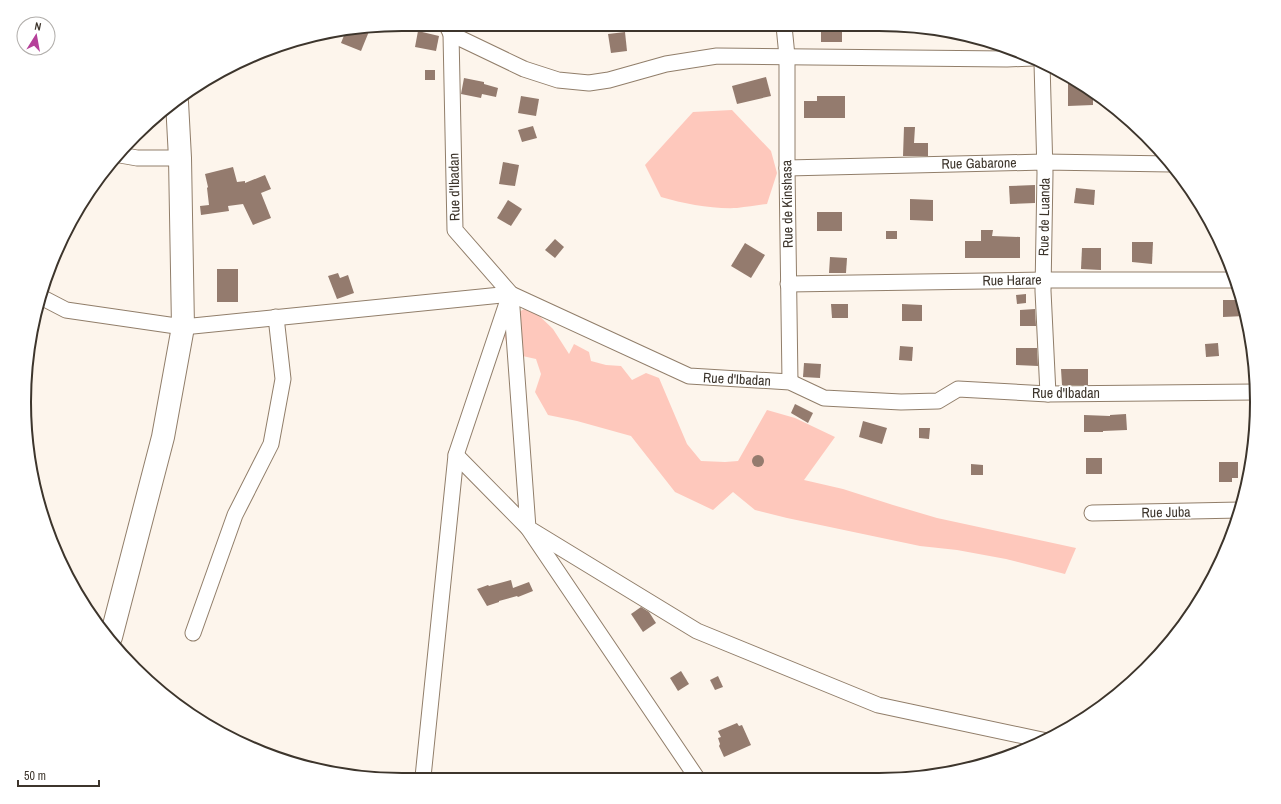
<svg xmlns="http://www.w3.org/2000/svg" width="1281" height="804" font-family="'Archivo Narrow',sans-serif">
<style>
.green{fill:#fec8bc}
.building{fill:#947b6e}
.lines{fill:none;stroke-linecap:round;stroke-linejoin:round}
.minor-casing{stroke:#917e6a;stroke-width:17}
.highway-casing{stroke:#917e6a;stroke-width:24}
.minor{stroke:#fff;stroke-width:15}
.highway{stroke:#fff;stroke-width:22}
.labels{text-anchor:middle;stroke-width:3.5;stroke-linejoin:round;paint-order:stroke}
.street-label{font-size:14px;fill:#3d352c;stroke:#fff}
.rim{fill:none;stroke:#3d352c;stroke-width:2}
</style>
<rect width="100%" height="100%" fill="#fdf5ec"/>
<g class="green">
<path d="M 732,110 L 771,151 L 777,173 L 767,204 C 757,205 747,207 737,208 C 711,209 685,204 661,197 L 645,165 L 693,112 Z"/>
<path d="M 529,306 L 553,329 L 569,354 L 574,344 L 589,352 L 591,361 L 606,365 L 621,366 L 632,380 L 646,373 L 659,378 L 687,444 L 701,461 L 725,462 L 738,461 L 767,410 L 795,418 L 835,437 L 804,480 L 843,489 L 893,505 L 937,518 L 1076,548 L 1065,574 L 1006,559 L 957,550 L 920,546 L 787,518 L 755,510 L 733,492 L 713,510 L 675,492 L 631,436 L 577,421 L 548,415 L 535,392 L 541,374 L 536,359 L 509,353 L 501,323 Z"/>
</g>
<g class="building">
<rect x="821" y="27" width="21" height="15"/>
<path d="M 370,29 L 361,51 L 341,43 L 345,33 Z"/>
<path d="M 418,31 L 439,36 L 436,51 L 415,47 Z"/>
<path d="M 625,32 L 627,51 L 611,53 L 608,34 Z"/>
<rect x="425" y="70" width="10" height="10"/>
<path d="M 766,77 L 771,96 L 737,104 L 732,86 Z"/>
<path d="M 464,78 L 484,82 L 484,84 L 498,88 L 496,97 L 482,94 L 481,98 L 461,94 Z"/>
<path d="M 1073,81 L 1093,93 L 1093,105 L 1068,106 L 1068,82 Z"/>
<path d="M 521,96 L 539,99 L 536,116 L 518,113 Z"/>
<path d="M 817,96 L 845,96 L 845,118 L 804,118 L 804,101 L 817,101 Z"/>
<path d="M 533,126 L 537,138 L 522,142 L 518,130 Z"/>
<path d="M 904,127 L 915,127 L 914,143 L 928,143 L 928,156 L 903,156 Z"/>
<path d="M 503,162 L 519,165 L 515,186 L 499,184 Z"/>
<path d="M 233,167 L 237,182 L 245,181 L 245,183 L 265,175 L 271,189 L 261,193 L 271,218 L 253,225 L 243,204 L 228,206 L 229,211 L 201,215 L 200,206 L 209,205 L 207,188 L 208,187 L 205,174 Z"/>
<path d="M 1035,185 L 1035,203 L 1010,204 L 1009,186 Z"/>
<path d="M 1076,188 L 1095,190 L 1094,205 L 1074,203 Z"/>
<path d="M 910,199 L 933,200 L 933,221 L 910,220 Z"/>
<path d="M 508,200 L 522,209 L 511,226 L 497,218 Z"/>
<rect x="817" y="212" width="25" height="19"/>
<path d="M 981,230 L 993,230 L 992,236 L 1020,237 L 1020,258 L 965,258 L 965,241 L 981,241 Z"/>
<rect x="886" y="231" width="11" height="8"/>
<path d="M 555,239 L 564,247 L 555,258 L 545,250 Z"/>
<path d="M 1132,242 L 1153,242 L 1152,264 L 1132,262 Z"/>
<path d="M 745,243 L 765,255 L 751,278 L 731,266 Z"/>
<path d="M 1082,248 L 1101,248 L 1101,270 L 1081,269 Z"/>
<path d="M 830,257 L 847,258 L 846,273 L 829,273 Z"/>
<rect x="217" y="269" width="21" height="33"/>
<path d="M 338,273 L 340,278 L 348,275 L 354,293 L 337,299 L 328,276 Z"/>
<path d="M 1026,294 L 1026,303 L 1017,304 L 1016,295 Z"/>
<path d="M 1223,300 L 1241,300 L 1245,316 L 1223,317 Z"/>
<path d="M 831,304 L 848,304 L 848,318 L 832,318 Z"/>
<path d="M 902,304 L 922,305 L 922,321 L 902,321 Z"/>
<path d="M 1035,309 L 1036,326 L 1020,326 L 1020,310 Z"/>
<path d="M 1218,343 L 1219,356 L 1206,357 L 1205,344 Z"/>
<path d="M 900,346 L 913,347 L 912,361 L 899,360 Z"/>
<path d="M 1016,348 L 1037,348 L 1038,366 L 1016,365 Z"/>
<path d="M 804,363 L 821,364 L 820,378 L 803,377 Z"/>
<path d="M 1061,369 L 1088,369 L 1088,385 L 1062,385 Z"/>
<path d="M 795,404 L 813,413 L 808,423 L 791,413 Z"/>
<path d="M 1126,414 L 1127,430 L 1103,431 L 1103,432 L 1084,432 L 1084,415 L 1110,416 L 1110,415 Z"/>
<path d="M 863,421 L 887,428 L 882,444 L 859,437 Z"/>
<path d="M 919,428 L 930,428 L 929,439 L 919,438 Z"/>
<circle cx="758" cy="461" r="6"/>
<rect x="1086" y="458" width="16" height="16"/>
<path d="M 1219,462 L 1238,462 L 1238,478 L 1232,478 L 1232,482 L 1219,482 Z"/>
<path d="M 971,464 L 983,465 L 983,475 L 971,475 Z"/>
<path d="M 511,580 L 513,588 L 529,582 L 533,591 L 518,597 L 517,596 L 499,601 L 499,602 L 487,606 L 477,589 L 488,585 L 489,586 Z"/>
<path d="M 641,607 L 649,612 L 656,623 L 643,632 L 631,614 Z"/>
<path d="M 681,671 L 689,684 L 678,691 L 670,678 Z"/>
<path d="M 718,676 L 723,687 L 715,690 L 710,680 Z"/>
<path d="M 737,723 L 739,726 L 742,725 L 751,745 L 724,757 L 719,746 L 720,744 L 718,738 L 721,737 L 718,731 Z"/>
</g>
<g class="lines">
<defs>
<g id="minor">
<path d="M 446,24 L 451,34 L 524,69 L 558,80 L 589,83 L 609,80 L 666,64 L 717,56 L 1007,59 L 1033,58"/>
<path d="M 784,26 L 787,56 L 787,168 L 790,382"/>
<path d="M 451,34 L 455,230 L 511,294 L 689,376 L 790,382 L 824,398 L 901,402 L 938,401 L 958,389 L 1048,394 L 1255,392"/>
<path d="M 1042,63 L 1045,173 L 1043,291 L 1048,394"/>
<path d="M 120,155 L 137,158 L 180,158"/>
<path d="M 787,168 L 1044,162 L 1171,164"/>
<path d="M 788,284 L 1044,280 L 1237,280"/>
<path d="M 511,294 L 528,528 L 697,631 L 878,705 L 1047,741"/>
<path d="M 41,297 L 66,310 L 183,327 L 511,294"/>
<path d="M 456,455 L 528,528 L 697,778"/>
<path d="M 1092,513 L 1240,510"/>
<path d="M 193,633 L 235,515 L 271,444 L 283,379 L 276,317"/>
<path d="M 423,777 L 456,455 L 508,300"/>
</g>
<path id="highway" d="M 111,637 L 163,437 L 183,327 L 180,158 L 177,102"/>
</defs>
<use href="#minor" class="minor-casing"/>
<use href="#highway" class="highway-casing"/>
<use href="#minor" class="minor"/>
<use href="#highway" class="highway"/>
</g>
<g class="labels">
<g class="street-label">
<text transform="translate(979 163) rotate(-1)" y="5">Rue Gabarone</text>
<text transform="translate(454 187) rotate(-91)" y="5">Rue d'Ibadan</text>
<text transform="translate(787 204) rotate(-91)" y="5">Rue de Kinshasa</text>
<text transform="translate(1044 217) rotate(-89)" y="5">Rue de Luanda</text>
<text transform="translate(1012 280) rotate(-1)" y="5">Rue Harare</text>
<text transform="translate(737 379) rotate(3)" y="5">Rue d'Ibadan</text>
<text x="1066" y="398">Rue d'Ibadan</text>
<text transform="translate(1166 512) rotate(-1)" y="5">Rue Juba</text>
</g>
</g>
<path d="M0 0H1281V804H0ZM402 31H879A371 371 0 0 1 1250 402V402A371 371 0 0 1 879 773H402A371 371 0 0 1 31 402V402A371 371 0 0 1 402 31Z" fill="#fff" fill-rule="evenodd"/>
<path class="rim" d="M402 31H879A371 371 0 0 1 1250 402V402A371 371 0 0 1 879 773H402A371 371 0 0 1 31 402V402A371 371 0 0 1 402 31Z"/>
<g transform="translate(36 36) rotate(11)"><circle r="19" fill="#ffffff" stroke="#b1aeab"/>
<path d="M0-3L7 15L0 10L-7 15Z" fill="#b54099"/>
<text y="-6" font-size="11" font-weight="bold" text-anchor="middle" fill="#3d352c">N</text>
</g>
<path d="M18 780v6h81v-6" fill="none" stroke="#3d352c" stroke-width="2"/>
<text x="24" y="780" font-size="12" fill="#3d352c" stroke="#ffffff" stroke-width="3" paint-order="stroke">50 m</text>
</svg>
